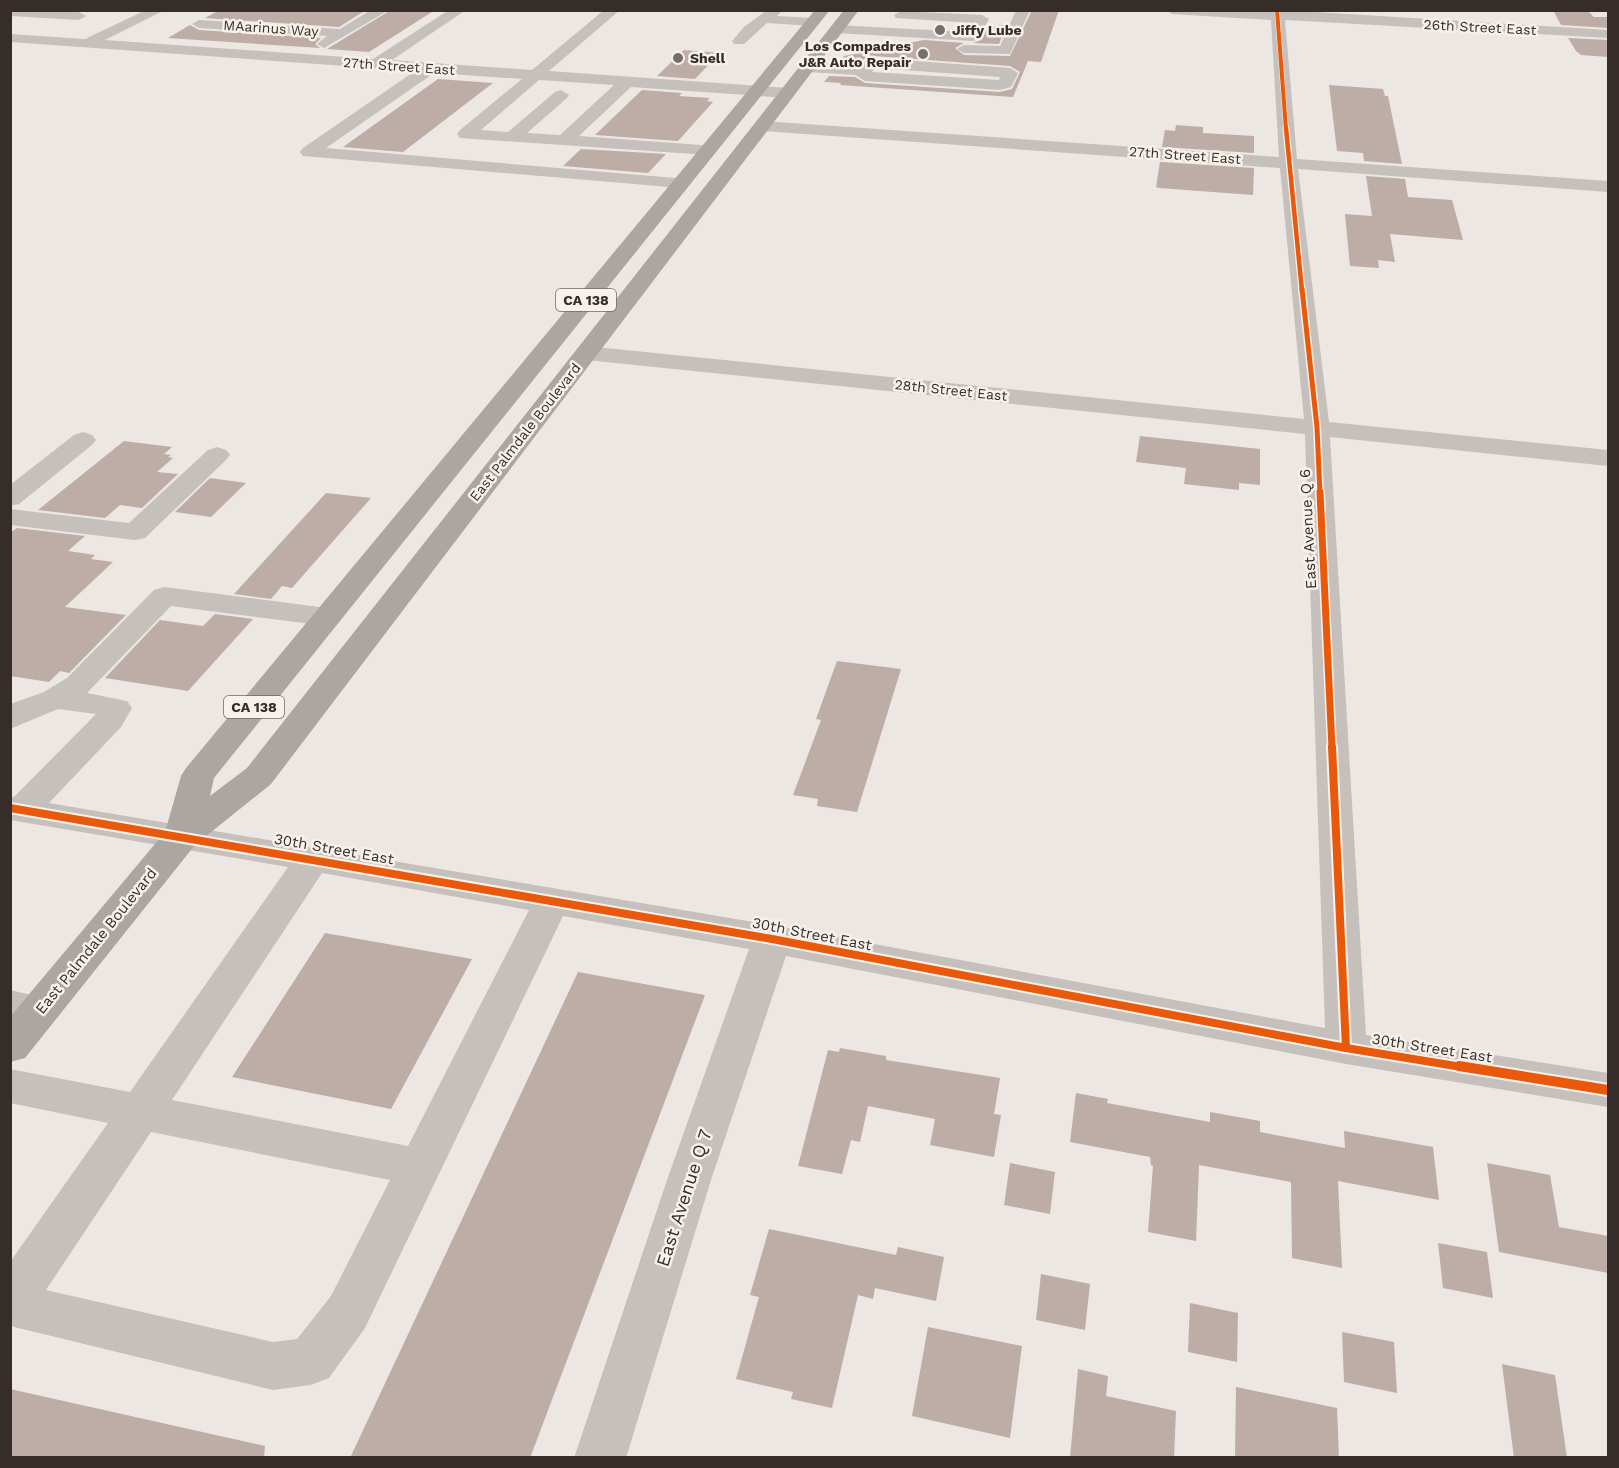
<svg xmlns="http://www.w3.org/2000/svg" width="1619" height="1468" font-family="'Work Sans',sans-serif">
<style>
.building{fill:#beaca6}
.lines{fill:none;stroke-linecap:round;stroke-linejoin:round}
.minor{fill:#c5c0bc;fill-rule:evenodd}
.highway{fill:#aba6a2;fill-rule:evenodd}
.cycleway-far5-casing{stroke:#f8f1eb;stroke-width:5}
.cycleway-far4-casing{stroke:#f8f1eb;stroke-width:7}
.cycleway-far3-casing{stroke:#f8f1eb;stroke-width:8}
.cycleway-far2-casing{stroke:#f8f1eb;stroke-width:10}
.cycleway-far1-casing{stroke:#f8f1eb;stroke-width:12}
.cycleway-casing{stroke:#f8f1eb;stroke-width:14}
.cycleway-far5{stroke:#e8590c;stroke-width:4}
.cycleway-far4{stroke:#e8590c;stroke-width:4.5}
.cycleway-far3{stroke:#e8590c;stroke-width:5}
.cycleway-far2{stroke:#e8590c;stroke-width:7}
.cycleway-far1{stroke:#e8590c;stroke-width:8}
.cycleway{stroke:#e8590c;stroke-width:10}
.poi-dot{fill:#766e6b;stroke:#f8f1eb;stroke-width:2}
.labels{text-anchor:middle;stroke-width:5;stroke-linejoin:round;paint-order:stroke}
.far-street-label{font-size:14px;fill:#362d2a;stroke:#f8f1eb}
.far-poi-label{font-size:14px;font-weight:bold;fill:#362d2a;stroke:#f8f1eb;text-anchor:start}
.shield{fill:#f8f1eb;stroke:#706864;stroke-width:1.5}
.shield-label{font-size:14px;font-weight:bold;fill:#362d2a}
.street-label{font-size:15px;fill:#362d2a;stroke:#f8f1eb}
.near-street-label{font-size:18px;fill:#362d2a;stroke:#f8f1eb}
</style>
<rect width="100%" height="100%" fill="#ece7e3"/>
<g class="building">
<path d="M 220,10 L 366,10 L 339,27 L 205,18 Z"/>
<path d="M 391,10 L 435,10 L 369,52 L 327,49 Z"/>
<path d="M 1032,10 L 1059,10 L 1041,62 L 1028,61 L 1013,97 L 840,85 L 841,83 L 824,82 L 829,76 L 855,77 L 865,83 L 1000,92 L 1012,89 L 1020,72 L 1010,66 L 874,56 L 864,59 L 860,64 L 839,62 L 844,56 L 924,40 L 964,43 L 955,48 L 964,55 L 1010,56 Z"/>
<path d="M 1553,10 L 1587,10 L 1594,17 L 1608,17 L 1608,28 L 1561,25 Z"/>
<path d="M 1007,24 L 999,44 L 973,43 L 979,41 L 986,28 Z"/>
<path d="M 190,25 L 199,30 L 321,38 L 315,44 L 320,48 L 168,38 Z"/>
<path d="M 1568,38 L 1608,40 L 1608,57 L 1581,55 L 1576,51 Z"/>
<path d="M 684,50 L 720,53 L 695,79 L 657,76 Z"/>
<path d="M 438,79 L 493,83 L 403,152 L 343,147 Z"/>
<path d="M 1329,85 L 1383,89 L 1385,96 L 1388,96 L 1402,164 L 1364,161 L 1363,153 L 1337,151 Z"/>
<path d="M 642,90 L 682,93 L 679,96 L 710,98 L 707,101 L 713,102 L 678,141 L 595,135 Z"/>
<path d="M 1176,125 L 1203,127 L 1203,133 L 1254,136 L 1254,153 L 1162,147 L 1165,130 L 1175,131 Z"/>
<path d="M 581,149 L 666,154 L 648,173 L 563,166 Z"/>
<path d="M 1160,162 L 1254,168 L 1253,195 L 1159,188 L 1156,187 Z"/>
<path d="M 1366,176 L 1405,179 L 1408,197 L 1452,200 L 1463,240 L 1390,234 L 1395,262 L 1378,260 L 1379,268 L 1350,266 L 1345,214 L 1372,216 Z"/>
<path d="M 1140,436 L 1260,449 L 1260,485 L 1239,483 L 1239,490 L 1184,484 L 1186,468 L 1136,462 Z"/>
<path d="M 124,441 L 172,447 L 164,454 L 171,455 L 168,457 L 173,458 L 157,472 L 178,474 L 142,508 L 120,505 L 105,518 L 38,510 Z"/>
<path d="M 210,478 L 246,483 L 211,517 L 175,512 Z"/>
<path d="M 326,493 L 371,498 L 292,588 L 282,586 L 271,599 L 234,594 Z"/>
<path d="M 17,528 L 85,536 L 68,551 L 95,555 L 91,559 L 113,562 L 65,607 L 126,615 L 69,673 L 60,671 L 49,682 L 10,676 L 10,533 Z"/>
<path d="M 215,614 L 253,619 L 188,691 L 105,678 L 160,620 L 203,626 Z"/>
<path d="M 837,661 L 901,669 L 857,812 L 817,806 L 818,799 L 793,795 L 821,720 L 816,719 Z"/>
<path d="M 325,933 L 472,959 L 391,1109 L 232,1077 Z"/>
<path d="M 578,972 L 705,995 L 530,1458 L 350,1458 Z"/>
<path d="M 840,1048 L 886,1056 L 886,1060 L 1000,1078 L 994,1114 L 1001,1115 L 994,1157 L 930,1145 L 935,1119 L 868,1106 L 860,1142 L 851,1140 L 842,1174 L 798,1166 L 828,1050 L 839,1052 Z"/>
<path d="M 1076,1093 L 1108,1099 L 1107,1103 L 1210,1122 L 1210,1112 L 1260,1121 L 1260,1132 L 1345,1148 L 1344,1131 L 1433,1147 L 1439,1200 L 1338,1181 L 1342,1268 L 1292,1258 L 1291,1182 L 1199,1165 L 1196,1241 L 1148,1232 L 1153,1166 L 1151,1165 L 1150,1157 L 1070,1142 Z"/>
<path d="M 1010,1163 L 1055,1172 L 1050,1214 L 1004,1205 Z"/>
<path d="M 1487,1163 L 1550,1175 L 1559,1227 L 1608,1236 L 1608,1273 L 1499,1252 Z"/>
<path d="M 769,1229 L 896,1255 L 898,1247 L 944,1257 L 936,1301 L 875,1288 L 873,1299 L 858,1295 L 832,1408 L 791,1399 L 793,1392 L 736,1379 L 759,1297 L 750,1295 Z"/>
<path d="M 1438,1243 L 1487,1252 L 1493,1298 L 1443,1288 Z"/>
<path d="M 1041,1274 L 1090,1284 L 1085,1330 L 1036,1320 Z"/>
<path d="M 1190,1303 L 1238,1313 L 1237,1362 L 1188,1352 Z"/>
<path d="M 928,1327 L 1022,1346 L 1010,1438 L 912,1416 Z"/>
<path d="M 1342,1332 L 1394,1342 L 1397,1393 L 1344,1382 Z"/>
<path d="M 1502,1364 L 1555,1375 L 1567,1458 L 1514,1458 Z"/>
<path d="M 1078,1369 L 1108,1376 L 1106,1396 L 1176,1411 L 1174,1458 L 1070,1458 Z"/>
<path d="M 1236,1387 L 1337,1408 L 1339,1458 L 1235,1458 Z"/>
<path d="M 10,1389 L 265,1446 L 264,1458 L 10,1458 Z"/>
</g>
<g class="lines">
<g class="minor">
<path d="M 10,10 L 79,12 L 86,16 L 79,20 L 10,16 Z"/>
<path d="M 146,10 L 165,10 L 105,40 L 373,59 L 449,10 L 466,10 L 392,60 L 532,70 L 604,10 L 620,10 L 549,71 L 788,88 L 796,93 L 788,98 L 631,87 L 579,136 L 714,146 L 717,150 L 714,154 L 708,155 L 460,138 L 457,134 L 460,130 L 522,79 L 434,73 L 326,148 L 687,179 L 690,183 L 687,187 L 681,188 L 303,156 L 300,152 L 303,148 L 415,71 L 10,42 L 10,34 L 85,39 ZM 539,80 L 614,85 L 560,135 L 527,133 L 567,98 L 569,95 L 561,90 L 555,92 L 508,132 L 481,130 Z"/>
<path d="M 371,10 L 389,10 L 324,48 L 317,44 L 327,36 L 199,28 L 192,24 L 199,20 L 340,29 Z"/>
<path d="M 767,10 L 783,10 L 777,16 L 813,18 L 820,22 L 813,26 L 767,23 L 744,44 L 734,44 L 732,41 L 744,27 Z"/>
<path d="M 1016,10 L 1030,10 L 1010,54 L 964,53 L 957,49 L 964,45 L 1000,46 Z"/>
<path d="M 1165,10 L 1284,10 L 1608,30 L 1608,38 L 1285,20 L 1297,159 L 1608,181 L 1608,192 L 1298,169 L 1329,422 L 1608,450 L 1608,466 L 1330,437 L 1366,1035 L 1608,1073 L 1608,1107 L 1346,1064 L 786,956 L 711,1180 L 626,1458 L 574,1458 L 667,1180 L 749,949 L 563,916 L 365,1328 L 329,1378 L 311,1385 L 273,1390 L 10,1326 L 10,1262 L 108,1123 L 10,1103 L 10,1069 L 130,1092 L 288,867 L 10,820 L 10,796 L 14,797 L 96,714 L 58,709 L 10,729 L 10,704 L 44,692 L 67,678 L 154,590 L 164,587 L 327,608 L 338,611 L 342,617 L 338,623 L 327,626 L 171,606 L 87,693 L 127,701 L 132,708 L 121,727 L 49,803 L 772,925 L 1325,1028 L 1305,434 L 586,360 L 578,358 L 575,353 L 578,348 L 586,346 L 1304,419 L 1280,168 L 762,131 L 754,126 L 762,121 L 1279,157 L 1271,20 L 1172,14 ZM 322,873 L 529,910 L 408,1146 L 172,1100 ZM 151,1132 L 390,1180 L 331,1296 L 297,1339 L 273,1342 L 46,1290 Z"/>
<path d="M 901,11 L 982,15 L 989,19 L 977,40 L 972,41 L 837,33 L 830,29 L 837,25 L 967,32 L 973,23 L 896,18 L 894,15 Z"/>
<path d="M 874,58 L 1010,68 L 1018,73 L 1011,87 L 1000,90 L 865,81 L 856,75 L 808,72 L 800,67 L 808,62 L 861,66 L 865,61 ZM 875,68 L 1000,77 L 999,80 L 872,72 Z"/>
<path d="M 83,432 L 92,435 L 96,440 L 92,445 L 19,504 L 10,506 L 10,485 L 74,435 Z"/>
<path d="M 217,447 L 226,450 L 230,455 L 226,460 L 145,538 L 135,540 L 10,525 L 10,509 L 129,523 L 208,450 Z"/>
<path d="M 10,990 L 53,1000 L 59,1011 L 53,1022 L 39,1027 L 10,1021 Z"/>
</g>
<path class="highway" d="M 815,10 L 830,10 L 214,778 L 210,796 L 247,768 L 844,10 L 859,10 L 271,784 L 195,845 L 25,1058 L 10,1062 L 10,1017 L 165,832 L 181,776 L 186,768 Z"/>
<defs>
<path id="cycleway-far5" d="M 1277,10 L 1286,129"/>
<path id="cycleway-far4" d="M 1286,128 L 1302,291"/>
<path id="cycleway-far3" d="M 1302,289 L 1317,427 L 1320,494"/>
<path id="cycleway-far2" d="M 1320,492 L 1332,748"/>
<g id="cycleway-far1">
<path d="M 1332,747 L 1346,1048"/>
<path d="M 10,808 L 772,939 L 1346,1048 L 1468,1068"/>
</g>
<path id="cycleway" d="M 1459,1066 L 1608,1090"/>
</defs>
<use href="#cycleway-far5" class="cycleway-far5-casing"/>
<use href="#cycleway-far4" class="cycleway-far4-casing"/>
<use href="#cycleway-far3" class="cycleway-far3-casing"/>
<use href="#cycleway-far2" class="cycleway-far2-casing"/>
<use href="#cycleway-far1" class="cycleway-far1-casing"/>
<use href="#cycleway" class="cycleway-casing"/>
<use href="#cycleway-far5" class="cycleway-far5"/>
<use href="#cycleway-far4" class="cycleway-far4"/>
<use href="#cycleway-far3" class="cycleway-far3"/>
<use href="#cycleway-far2" class="cycleway-far2"/>
<use href="#cycleway-far1" class="cycleway-far1"/>
<use href="#cycleway" class="cycleway"/>
</g>
<g class="poi-dot">
<circle cx="940" cy="30" r="6"/>
<circle cx="923" cy="54" r="6"/>
<circle cx="678" cy="58" r="6"/>
</g>
<g class="labels">
<g class="far-street-label">
<text transform="translate(1480 27) rotate(3)" y="5">26th Street East</text>
<text transform="translate(271 28) rotate(4)" y="5">MAarinus Way</text>
<text transform="translate(399 66) rotate(4)" y="5">27th Street East</text>
<text transform="translate(1185 155) rotate(4)" y="5">27th Street East</text>
<text transform="translate(951 390) rotate(6)" y="5">28th Street East</text>
<text transform="translate(525 432) rotate(-52)" y="5">East Palmdale Boulevard</text>
</g>
<g class="far-poi-label">
<text x="952" y="35">Jiffy Lube</text>
<text x="911" y="51" text-anchor="end">Los Compadres<tspan x="911" dy="16">J&amp;R Auto Repair</tspan></text>
<text x="690" y="63">Shell</text>
</g>
<g class="shield">
<rect x="556" y="289" width="60" height="22" rx="4.5"/>
<rect x="224" y="696" width="60" height="22" rx="4.5"/>
</g>
<g class="shield-label">
<text x="586" y="305">CA 138</text>
<text x="254" y="712">CA 138</text>
</g>
<g class="street-label">
<text transform="translate(1308 529) rotate(-93)" y="5">East Avenue Q 6</text>
<text transform="translate(334 849) rotate(10)" y="5">30th Street East</text>
<text transform="translate(812 934) rotate(11)" y="5">30th Street East</text>
<text transform="translate(96 941) rotate(-51)" y="5">East Palmdale Boulevard</text>
<text transform="translate(1432 1048) rotate(9)" y="5">30th Street East</text>
</g>
<g class="near-street-label">
<text transform="translate(684 1198) rotate(-72)" y="6">East Avenue Q 7</text>
</g>
</g>
<rect width="1619" height="1468" fill="none" stroke="#362d2a" stroke-width="24"/>
</svg>
